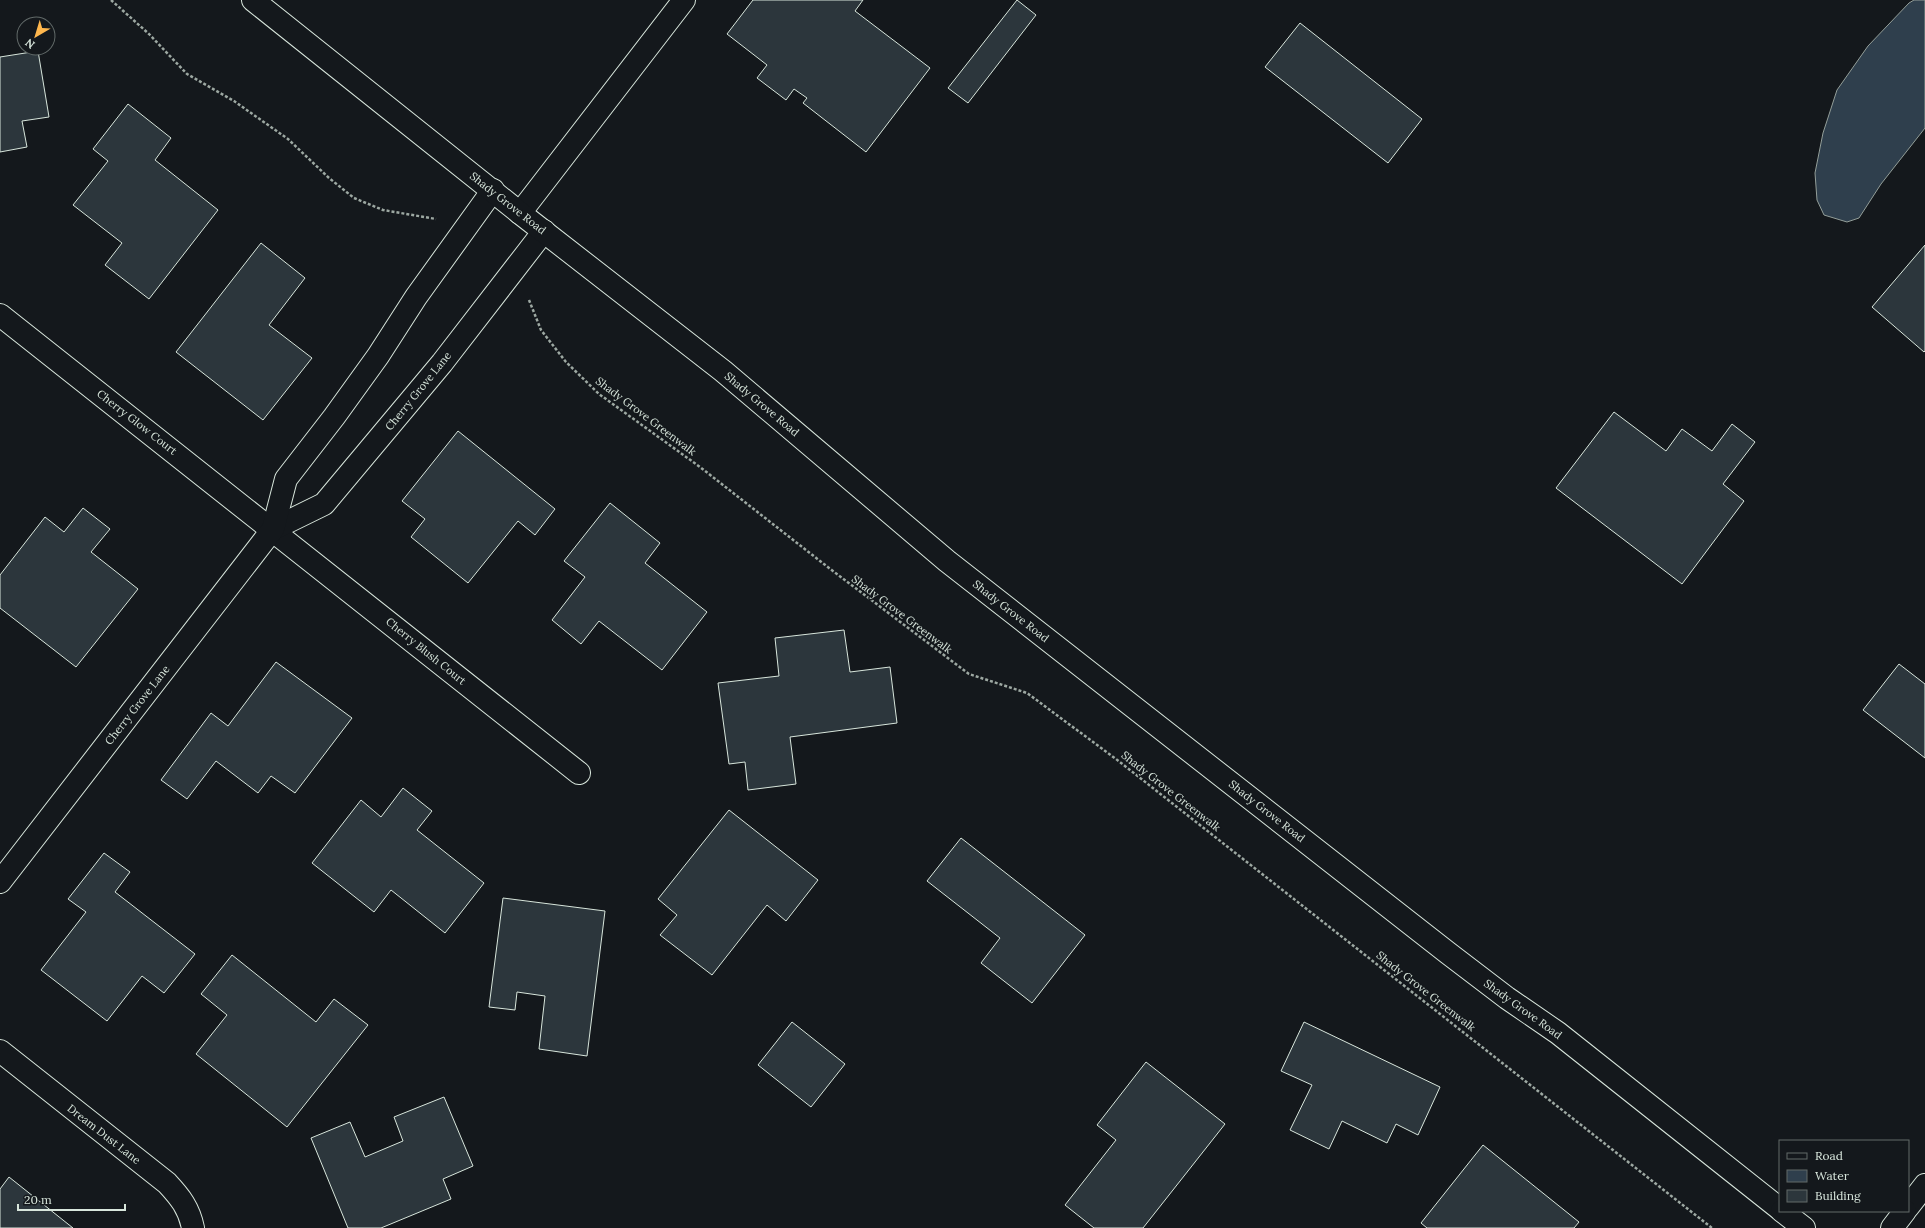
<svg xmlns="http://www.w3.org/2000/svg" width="1925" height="1228" font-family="Lora,serif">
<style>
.water{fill:#2f3f4d;stroke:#939e99}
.building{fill:#2c363c;stroke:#d8e6dc}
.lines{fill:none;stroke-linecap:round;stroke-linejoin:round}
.minor-casing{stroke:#d8e6dc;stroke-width:24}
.major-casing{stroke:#d8e6dc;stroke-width:24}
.path{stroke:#9da8a2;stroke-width:2.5;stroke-dasharray:3 2;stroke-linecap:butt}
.minor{stroke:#14181c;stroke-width:22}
.major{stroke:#14181c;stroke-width:22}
.labels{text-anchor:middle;stroke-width:3;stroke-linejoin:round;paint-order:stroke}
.street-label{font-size:11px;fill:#d8e6dc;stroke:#14181c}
</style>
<rect width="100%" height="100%" fill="#14181c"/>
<path class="water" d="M 1914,0 L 1925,0 L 1925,128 L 1881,184 L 1859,218 L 1847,222 L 1824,215 L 1817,200 L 1815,173 L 1823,133 L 1837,90 L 1868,46 L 1909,3 Z"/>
<g class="building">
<path d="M 753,0 L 863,0 L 855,11 L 930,68 L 866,152 L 803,103 L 807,98 L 794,89 L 786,100 L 757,78 L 767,65 L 727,34 Z"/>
<path d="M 1017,0 L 1036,15 L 968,103 L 948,88 Z"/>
<path d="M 1300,23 L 1422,119 L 1388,163 L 1265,67 Z"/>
<path d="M 38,51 L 49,117 L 22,121 L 27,147 L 0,152 L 0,57 Z"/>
<path d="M 128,104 L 171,138 L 155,160 L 218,210 L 149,299 L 105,265 L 122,243 L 73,205 L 108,161 L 93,149 Z"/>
<path d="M 261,243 L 305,278 L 269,325 L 312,358 L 263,420 L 176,352 Z"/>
<path d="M 1925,245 L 1925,351 L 1924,352 L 1872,307 Z"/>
<path d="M 1614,412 L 1666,451 L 1682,429 L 1712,451 L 1732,424 L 1755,442 L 1723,484 L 1744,501 L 1682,584 L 1556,488 Z"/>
<path d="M 458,431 L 555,509 L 535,535 L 518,521 L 468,583 L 411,537 L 425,519 L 402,501 Z"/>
<path d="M 610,503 L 660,543 L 645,563 L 707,612 L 662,670 L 599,621 L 581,644 L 552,620 L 585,577 L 564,561 Z"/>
<path d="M 83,508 L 110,529 L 91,552 L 138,589 L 76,667 L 0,608 L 0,575 L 45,517 L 64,532 Z"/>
<path d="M 844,630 L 850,672 L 890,667 L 897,723 L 790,737 L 796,784 L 748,790 L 745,762 L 729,764 L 718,683 L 779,676 L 775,638 Z"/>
<path d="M 276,662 L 352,718 L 295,793 L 271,776 L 258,793 L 216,761 L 187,799 L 161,780 L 211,713 L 228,726 Z"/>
<path d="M 1899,664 L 1925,684 L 1925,758 L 1863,710 Z"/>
<path d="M 403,788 L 432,811 L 417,830 L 484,883 L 445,933 L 391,890 L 374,912 L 312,863 L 361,800 L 381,817 Z"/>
<path d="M 729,810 L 818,880 L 786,921 L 767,905 L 712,975 L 660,935 L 677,915 L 658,899 Z"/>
<path d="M 961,838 L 1085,935 L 1032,1003 L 981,963 L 1000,938 L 927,881 Z"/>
<path d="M 104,853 L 130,872 L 115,892 L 195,954 L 164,993 L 142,976 L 107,1021 L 41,970 L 86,912 L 68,899 Z"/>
<path d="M 503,898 L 605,911 L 587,1056 L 539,1049 L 545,996 L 517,992 L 515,1010 L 489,1007 Z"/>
<path d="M 232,955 L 316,1022 L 334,999 L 368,1025 L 287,1127 L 196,1054 L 227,1015 L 201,994 Z"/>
<path d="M 792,1022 L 845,1064 L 811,1107 L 758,1065 Z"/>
<path d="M 1304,1022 L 1440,1087 L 1418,1135 L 1396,1124 L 1387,1143 L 1342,1121 L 1329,1149 L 1290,1130 L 1312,1085 L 1281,1071 Z"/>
<path d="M 1146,1062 L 1225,1124 L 1143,1228 L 1094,1228 L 1065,1205 L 1116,1140 L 1097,1125 Z"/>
<path d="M 444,1097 L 473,1166 L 443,1179 L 451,1199 L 381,1228 L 348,1228 L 311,1138 L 350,1122 L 365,1157 L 403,1141 L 394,1117 Z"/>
<path d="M 1483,1145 L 1579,1222 L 1574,1228 L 1427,1228 L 1421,1223 Z"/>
<path d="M 9,1177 L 73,1228 L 0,1228 L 0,1189 Z"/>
</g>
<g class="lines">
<defs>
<g id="minor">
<path d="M 520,213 L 684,0"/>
<path d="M 0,315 L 579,773"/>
<path d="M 273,529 L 324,504 L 442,363 L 544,231"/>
<path d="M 0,882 L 273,529 L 286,479 L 334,417 L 378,356 L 416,297 L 493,190"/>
<path d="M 0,1051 L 167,1183 C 180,1197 189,1208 193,1228"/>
<path d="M 1908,1207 L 1925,1185"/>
<path d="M 1892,1228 L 1905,1211"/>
</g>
<g id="major">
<path d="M 253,0 L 520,213 L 723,371 L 947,561 L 1448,953 L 1507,998 L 1558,1033 L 1780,1209"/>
<path d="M 1782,1211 L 1804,1228"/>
</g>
</defs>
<use href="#minor" class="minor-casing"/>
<use href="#major" class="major-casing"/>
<g class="path">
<path d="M 111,0 L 149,34 L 187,74 L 234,101 L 288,139 L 329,178 L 354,198 L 383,210 L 436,219"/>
<path d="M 529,300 L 541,330 L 566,362 L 599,394 L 700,467 L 829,568 L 969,674 L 1027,693 L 1116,759 L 1712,1228"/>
</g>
<use href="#minor" class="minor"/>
<use href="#major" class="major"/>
</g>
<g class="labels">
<g class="street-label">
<text transform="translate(508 203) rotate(38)" y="4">Shady Grove Road</text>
<text transform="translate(418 391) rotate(-51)" y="4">Cherry Grove Lane</text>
<text transform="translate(762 404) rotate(40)" y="4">Shady Grove Road</text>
<text transform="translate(646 416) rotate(37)" y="4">Shady Grove Greenwalk</text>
<text transform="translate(137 422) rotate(38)" y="4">Cherry Glow Court</text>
<text transform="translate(1011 611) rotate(38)" y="4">Shady Grove Road</text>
<text transform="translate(902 614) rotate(37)" y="4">Shady Grove Greenwalk</text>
<text transform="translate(426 651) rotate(39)" y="4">Cherry Blush Court</text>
<text transform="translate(137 705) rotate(-52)" y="4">Cherry Grove Lane</text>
<text transform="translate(1171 791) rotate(38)" y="4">Shady Grove Greenwalk</text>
<text transform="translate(1267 811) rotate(38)" y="4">Shady Grove Road</text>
<text transform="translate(1426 991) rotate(38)" y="4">Shady Grove Greenwalk</text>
<text transform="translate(1523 1009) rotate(36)" y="4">Shady Grove Road</text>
<text transform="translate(104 1134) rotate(38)" y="4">Dream Dust Lane</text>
</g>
</g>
<rect x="1779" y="1140" width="130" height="72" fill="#14181c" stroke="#626a69"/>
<rect x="1787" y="1153" width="20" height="6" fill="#14181c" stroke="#626a69"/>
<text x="1815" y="1160" font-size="12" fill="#d8e6dc">Road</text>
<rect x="1787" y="1170" width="20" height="12" fill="#2f3f4d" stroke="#626a69"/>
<text x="1815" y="1180" font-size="12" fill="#d8e6dc">Water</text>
<rect x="1787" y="1190" width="20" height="12" fill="#2c363c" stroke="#626a69"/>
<text x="1815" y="1200" font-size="12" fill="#d8e6dc">Building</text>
<g transform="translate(36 36) rotate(218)"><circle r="19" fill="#14181c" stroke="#626a69"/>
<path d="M0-3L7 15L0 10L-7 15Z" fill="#ffb74d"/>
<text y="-6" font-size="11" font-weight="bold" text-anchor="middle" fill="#d8e6dc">N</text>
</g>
<path d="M18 1204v6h107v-6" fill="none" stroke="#d8e6dc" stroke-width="2"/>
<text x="24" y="1204" font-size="12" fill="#d8e6dc" stroke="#14181c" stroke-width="3" paint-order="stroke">20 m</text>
</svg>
